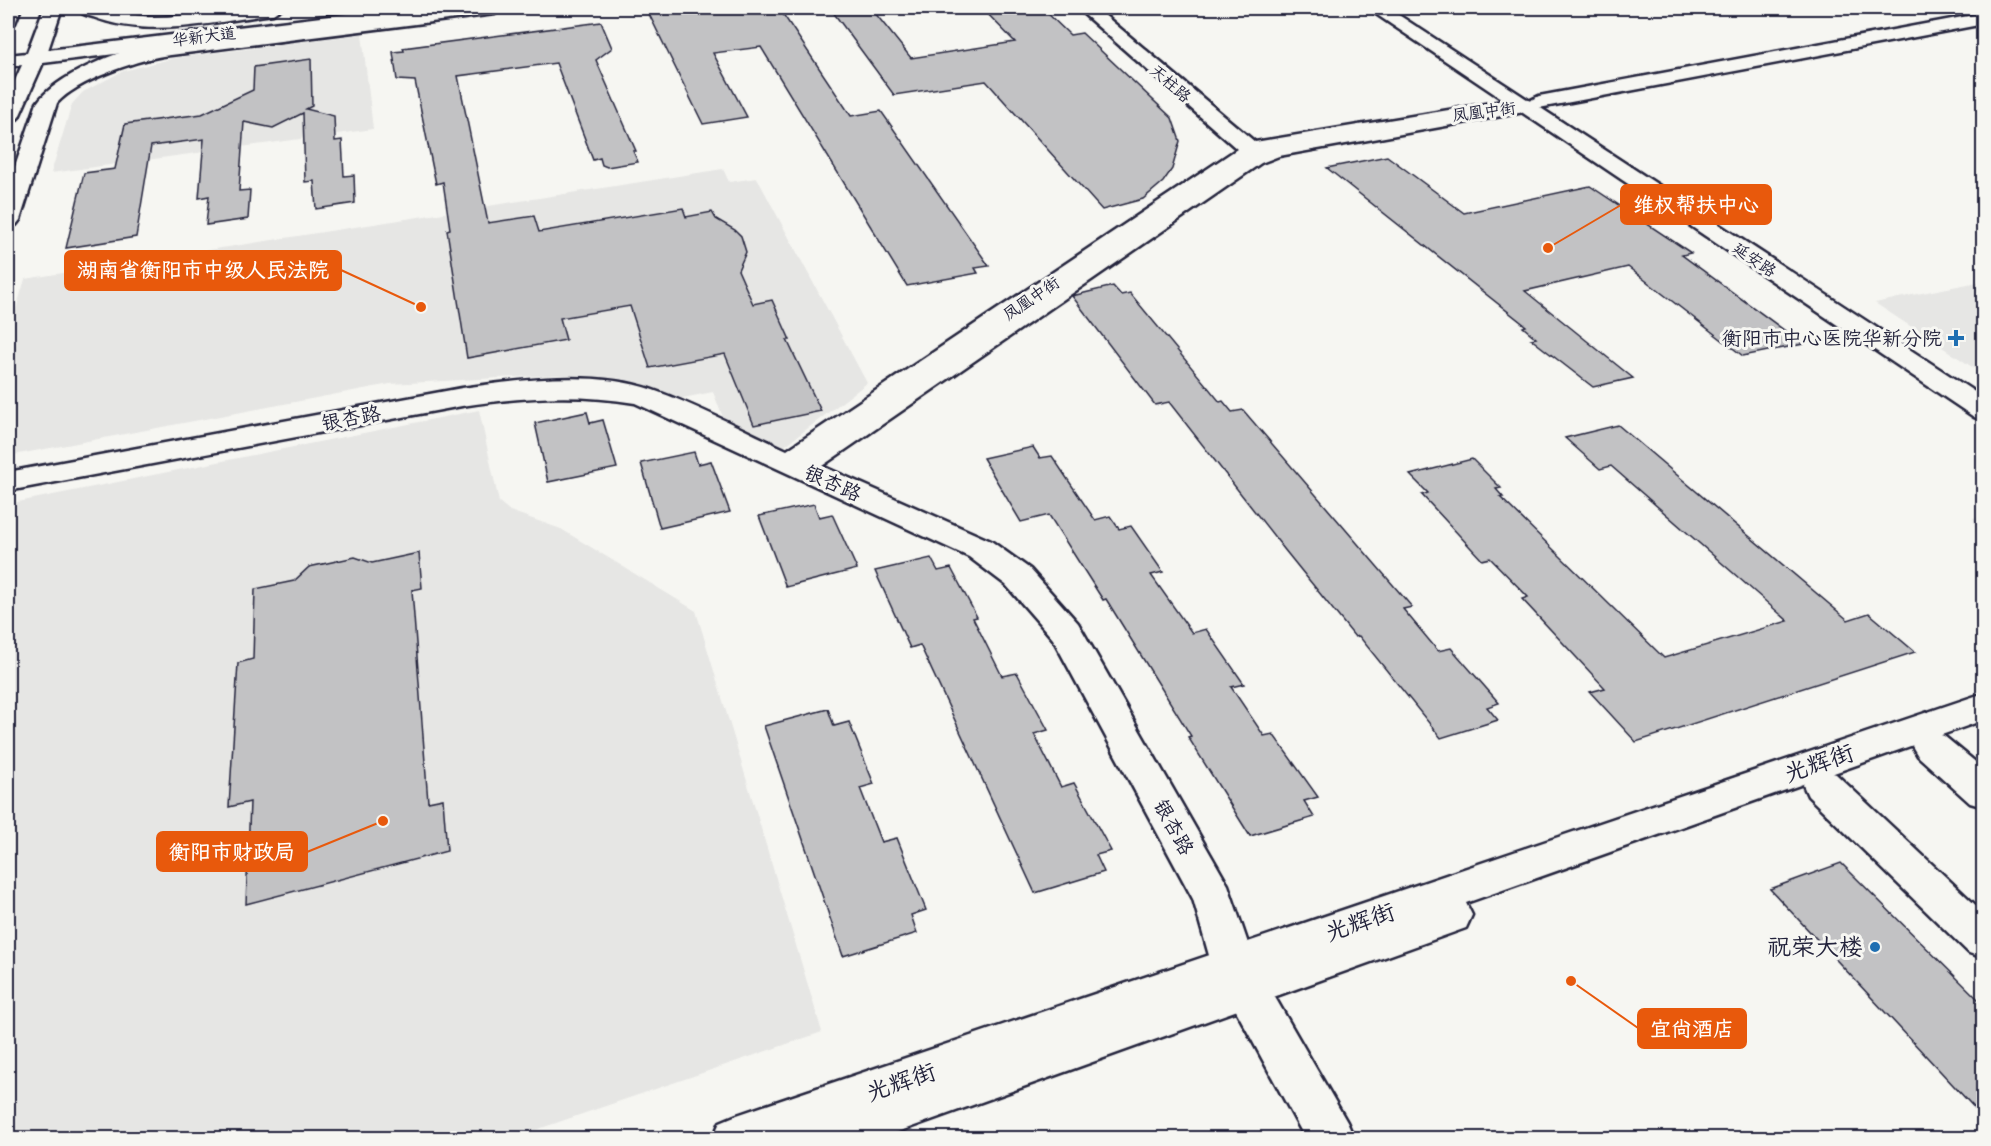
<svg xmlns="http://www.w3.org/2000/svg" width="1991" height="1146" font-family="Sriracha,'LXGW WenKai TC',sans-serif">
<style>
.built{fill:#e6e6e4}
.building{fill:#c2c2c4;stroke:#22223b;stroke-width:1.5}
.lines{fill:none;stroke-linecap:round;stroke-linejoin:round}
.minor-casing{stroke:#22223b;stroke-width:5}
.tertiary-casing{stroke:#22223b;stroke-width:5}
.secondary-casing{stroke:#22223b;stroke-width:5}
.primary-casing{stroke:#22223b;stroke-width:5}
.trunk-casing{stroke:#22223b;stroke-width:5}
.minor{fill:#f6f6f2;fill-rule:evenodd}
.tertiary{fill:#f6f6f2;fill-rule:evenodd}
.secondary{fill:#f6f6f2;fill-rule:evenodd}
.primary{fill:#f6f6f2;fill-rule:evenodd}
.trunk{fill:#f6f6f2;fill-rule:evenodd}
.poi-dot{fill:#1f6fb2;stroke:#f6f6f2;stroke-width:2}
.labels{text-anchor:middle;stroke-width:6;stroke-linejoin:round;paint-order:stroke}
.far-street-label{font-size:16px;fill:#22223b;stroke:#f6f6f2}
.poi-label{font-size:20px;fill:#22223b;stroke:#f6f6f2;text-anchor:end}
.street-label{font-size:20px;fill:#22223b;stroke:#f6f6f2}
.near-street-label{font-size:24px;fill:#22223b;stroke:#f6f6f2}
.near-poi-label{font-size:24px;fill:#22223b;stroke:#f6f6f2;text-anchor:end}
.leader{fill:none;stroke:#e8590c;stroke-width:2}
.callout-dot{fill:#e8590c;stroke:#f6f6f2;stroke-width:2}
.callout{fill:#e8590c;stroke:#e8590c;stroke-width:2}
.callout-label{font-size:21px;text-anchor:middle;font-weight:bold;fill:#fff}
</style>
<rect width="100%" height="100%" fill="#f6f6f2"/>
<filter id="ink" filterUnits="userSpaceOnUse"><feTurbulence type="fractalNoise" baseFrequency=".0167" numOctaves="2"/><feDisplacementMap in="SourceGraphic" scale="12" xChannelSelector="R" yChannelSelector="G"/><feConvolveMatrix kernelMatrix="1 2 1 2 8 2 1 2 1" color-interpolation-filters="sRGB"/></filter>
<g filter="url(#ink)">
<g class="built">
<path d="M 362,34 L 373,129 L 51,173 L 72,104 L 83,92 L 123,71 L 174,58 Z"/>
<path d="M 723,169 L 729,182 L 757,178 L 867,383 L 782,448 L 727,427 L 713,392 L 673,400 L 622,379 L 556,375 L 390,384 L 8,456 L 8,336 L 25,279 Z"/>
<path d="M 1983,281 L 1983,374 L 1875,303 L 1917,294 Z"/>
<path d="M 479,410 L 499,502 L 510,511 L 561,529 L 696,611 L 822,1032 L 512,1138 L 8,1138 L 8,504 Z"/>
<path d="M 1983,515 L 1984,515 L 1983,569 L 1973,518 Z"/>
</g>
<g class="building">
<path d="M 646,8 L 779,8 L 851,116 L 881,111 L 989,266 L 975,268 L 978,273 L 907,286 L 761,47 L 713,53 L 747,117 L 703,124 Z"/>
<path d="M 830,8 L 871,8 L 911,58 L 1015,42 L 982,8 L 1042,8 L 1070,35 L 1082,33 L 1172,118 L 1180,141 L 1172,169 L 1163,182 L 1143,199 L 1102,210 L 986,81 L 894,95 Z"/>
<path d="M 601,22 L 612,48 L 596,60 L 636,151 L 633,151 L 638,162 L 607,167 L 602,165 L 600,158 L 593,160 L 556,63 L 458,76 L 488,223 L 534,216 L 539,232 L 683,208 L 686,217 L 712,212 L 716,219 L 735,230 L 741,236 L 746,252 L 738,270 L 753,304 L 772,300 L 790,340 L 787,340 L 821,411 L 754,425 L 725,354 L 650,368 L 630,306 L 560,318 L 566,340 L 467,358 L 447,230 L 450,229 L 443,182 L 436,184 L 415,81 L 397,80 L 393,52 L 404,51 L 403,48 Z"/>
<path d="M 311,59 L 312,106 L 306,109 L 334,116 L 335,141 L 342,140 L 344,176 L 354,175 L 355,203 L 316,209 L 314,181 L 305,182 L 303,113 L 273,128 L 244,122 L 239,191 L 250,190 L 248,219 L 206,225 L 209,196 L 199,198 L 204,139 L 151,146 L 136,237 L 66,248 L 84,173 L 115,169 L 125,124 L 202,114 L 253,90 L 254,67 Z"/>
<path d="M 1387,156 L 1464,213 L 1590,186 L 1691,253 L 1682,255 L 1803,344 L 1743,356 L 1628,267 L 1525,291 L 1633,378 L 1593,387 L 1531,339 L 1536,338 L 1523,327 L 1526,326 L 1327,168 Z"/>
<path d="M 1113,286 L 1121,295 L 1130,293 L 1220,402 L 1223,401 L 1232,412 L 1243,410 L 1412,607 L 1403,609 L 1438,651 L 1451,648 L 1499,703 L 1487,707 L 1498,720 L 1441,738 L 1359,636 L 1355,637 L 1284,549 L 1169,402 L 1155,405 L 1072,296 Z"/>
<path d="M 587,412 L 590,423 L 603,420 L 617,468 L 548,482 L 535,423 Z"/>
<path d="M 1618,425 L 1848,620 L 1869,613 L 1915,652 L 1636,742 L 1590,692 L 1605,688 L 1522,599 L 1528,597 L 1490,558 L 1482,560 L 1422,495 L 1428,493 L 1410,475 L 1472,459 L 1501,488 L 1496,489 L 1503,497 L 1500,497 L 1664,658 L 1788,621 L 1611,466 L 1600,469 L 1565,438 Z"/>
<path d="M 1033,447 L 1040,458 L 1052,456 L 1095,520 L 1110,516 L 1119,529 L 1131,526 L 1163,572 L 1151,575 L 1192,633 L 1206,629 L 1244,684 L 1231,687 L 1264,736 L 1273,734 L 1318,797 L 1304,801 L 1314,817 L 1250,836 L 1188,737 L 1191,736 L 1106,599 L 1103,600 L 1049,515 L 1021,522 L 983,458 Z"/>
<path d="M 694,452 L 698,464 L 711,461 L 730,512 L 660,528 L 641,463 Z"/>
<path d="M 814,504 L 819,517 L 832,514 L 857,569 L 786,587 L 759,516 Z"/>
<path d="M 419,553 L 422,588 L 412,590 L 428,802 L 443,799 L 447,851 L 246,904 L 250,802 L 229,807 L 238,663 L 253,659 L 255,589 L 294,581 L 309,567 L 355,557 L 372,563 Z"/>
<path d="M 931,558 L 938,571 L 951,568 L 977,617 L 973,618 L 1002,676 L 1017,673 L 1048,730 L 1034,734 L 1061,787 L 1074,783 L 1111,851 L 1096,855 L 1104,872 L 1035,893 L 920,645 L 910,648 L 875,571 Z"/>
<path d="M 828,709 L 834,726 L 849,722 L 874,784 L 860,788 L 872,819 L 881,842 L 897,838 L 926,910 L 911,915 L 917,933 L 843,956 L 764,726 Z"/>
<path d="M 1841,863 L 1983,1004 L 1983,1117 L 1770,889 Z"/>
</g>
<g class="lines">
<defs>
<g id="minor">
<path d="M 1931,732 L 1944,736 L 1984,769 L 1984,807 L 1970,803 L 1918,756 L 1912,746 L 1918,736 Z"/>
<path d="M 1822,770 L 1836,774 L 1984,913 L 1984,958 L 1969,953 L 1808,796 L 1803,785 L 1808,774 Z"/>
</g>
<path id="tertiary" d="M 1077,8 L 1096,8 L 1255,142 L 1515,99 L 1529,101 L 1539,96 L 1984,13 L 1984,24 L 1539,108 L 1534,107 L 1524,112 L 1279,156 L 1261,163 L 822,466 L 991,541 L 1030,569 L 1078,623 L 1228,885 L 1254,961 L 1347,1122 L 1354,1138 L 1305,1138 L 1212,966 L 1193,899 L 1053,639 L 1006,585 L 969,557 L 635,403 C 577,393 520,397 462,406 L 8,491 L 8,472 L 462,388 C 520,380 596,370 653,390 C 699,406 743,430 787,450 L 1237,149 Z"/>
<g id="secondary">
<path d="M 1367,8 L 1388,8 L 1984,398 L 1984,420 L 1974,417 Z"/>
<path d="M 1984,693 L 1984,720 L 1466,903 L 1472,915 L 1466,928 L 881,1138 L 713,1138 L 720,1122 L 737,1115 Z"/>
</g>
<g id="primary">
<path d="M 77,8 C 103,5 127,16 154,17 C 197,17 239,3 282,8 L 273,14 C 214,22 150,39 93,17 C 86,15 81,14 77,8 Z"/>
<path d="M 455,8 L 504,8 L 495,14 L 163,56 C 134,61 77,81 57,103 L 20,220 L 16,225 L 8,227 L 8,187 L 37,103 C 56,75 119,51 152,43 L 159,45 Z"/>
</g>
<g id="trunk">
<path d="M 8,8 L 21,8 L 15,23 L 8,25 Z"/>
<path d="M 44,8 L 62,8 L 48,50 L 395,8 L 445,8 L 436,14 L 43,63 L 19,117 L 15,121 L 8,123 L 8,96 L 22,65 L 8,67 L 8,55 L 27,53 Z"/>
<path d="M 475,8 L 493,8 L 494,9 L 485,15 L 479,13 Z"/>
</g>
</defs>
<use href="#minor" class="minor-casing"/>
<use href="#tertiary" class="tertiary-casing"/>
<use href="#secondary" class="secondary-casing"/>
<use href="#primary" class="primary-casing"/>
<use href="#trunk" class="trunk-casing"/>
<use href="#minor" class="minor"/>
<use href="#tertiary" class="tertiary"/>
<use href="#secondary" class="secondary"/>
<use href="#primary" class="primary"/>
<use href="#trunk" class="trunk"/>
</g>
</g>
<g class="poi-dot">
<path d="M1953 329h6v6h6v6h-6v6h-6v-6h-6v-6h6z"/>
<circle cx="1875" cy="947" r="6"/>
</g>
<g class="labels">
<g class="far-street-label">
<text transform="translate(204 36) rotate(-7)" y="6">华新大道</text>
<text transform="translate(1171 83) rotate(41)" y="6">天柱路</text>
<text transform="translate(1484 111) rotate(-7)" y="6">凤凰中街</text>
<text transform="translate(1755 259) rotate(34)" y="6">延安路</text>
<text transform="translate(1031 298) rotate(-34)" y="6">凤凰中街</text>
</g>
<g class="poi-label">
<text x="1942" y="345">衡阳市中心医院华新分院</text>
</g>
<g class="street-label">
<text transform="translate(351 418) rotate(-11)" y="7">银杏路</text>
<text transform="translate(833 483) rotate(24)" y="7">银杏路</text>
<text transform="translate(1174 827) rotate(61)" y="7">银杏路</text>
</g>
<g class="near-street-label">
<text transform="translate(1819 763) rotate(-19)" y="8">光辉街</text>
<text transform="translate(1360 922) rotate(-19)" y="8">光辉街</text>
<text transform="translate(901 1082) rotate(-19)" y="8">光辉街</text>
</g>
<g class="near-poi-label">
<text x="1863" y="955">祝荣大楼</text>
</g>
</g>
<path class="leader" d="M1548 248L1621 205M421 307L341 270M383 821L307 852M1571 981L1638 1028"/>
<g class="callout-dot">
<circle cx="1548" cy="248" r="6"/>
<circle cx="421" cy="307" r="6"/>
<circle cx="383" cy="821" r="6"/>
<circle cx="1571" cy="981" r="6"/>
</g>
<g class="callout">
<rect x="1621" y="185" width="150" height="39" rx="6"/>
<rect x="65" y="251" width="276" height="39" rx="6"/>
<rect x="157" y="832" width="150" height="39" rx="6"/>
<rect x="1638" y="1009" width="108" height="39" rx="6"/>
</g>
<g class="callout-label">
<text x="1696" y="212">维权帮扶中心</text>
<text x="203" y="277">湖南省衡阳市中级人民法院</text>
<text x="232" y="859">衡阳市财政局</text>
<text x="1692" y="1036">宜尚酒店</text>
</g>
<rect width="1991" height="1146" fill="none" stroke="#f6f6f2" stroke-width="30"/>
<rect x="15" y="15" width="1961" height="1116" fill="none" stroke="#22223b" stroke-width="2" filter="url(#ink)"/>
</svg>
